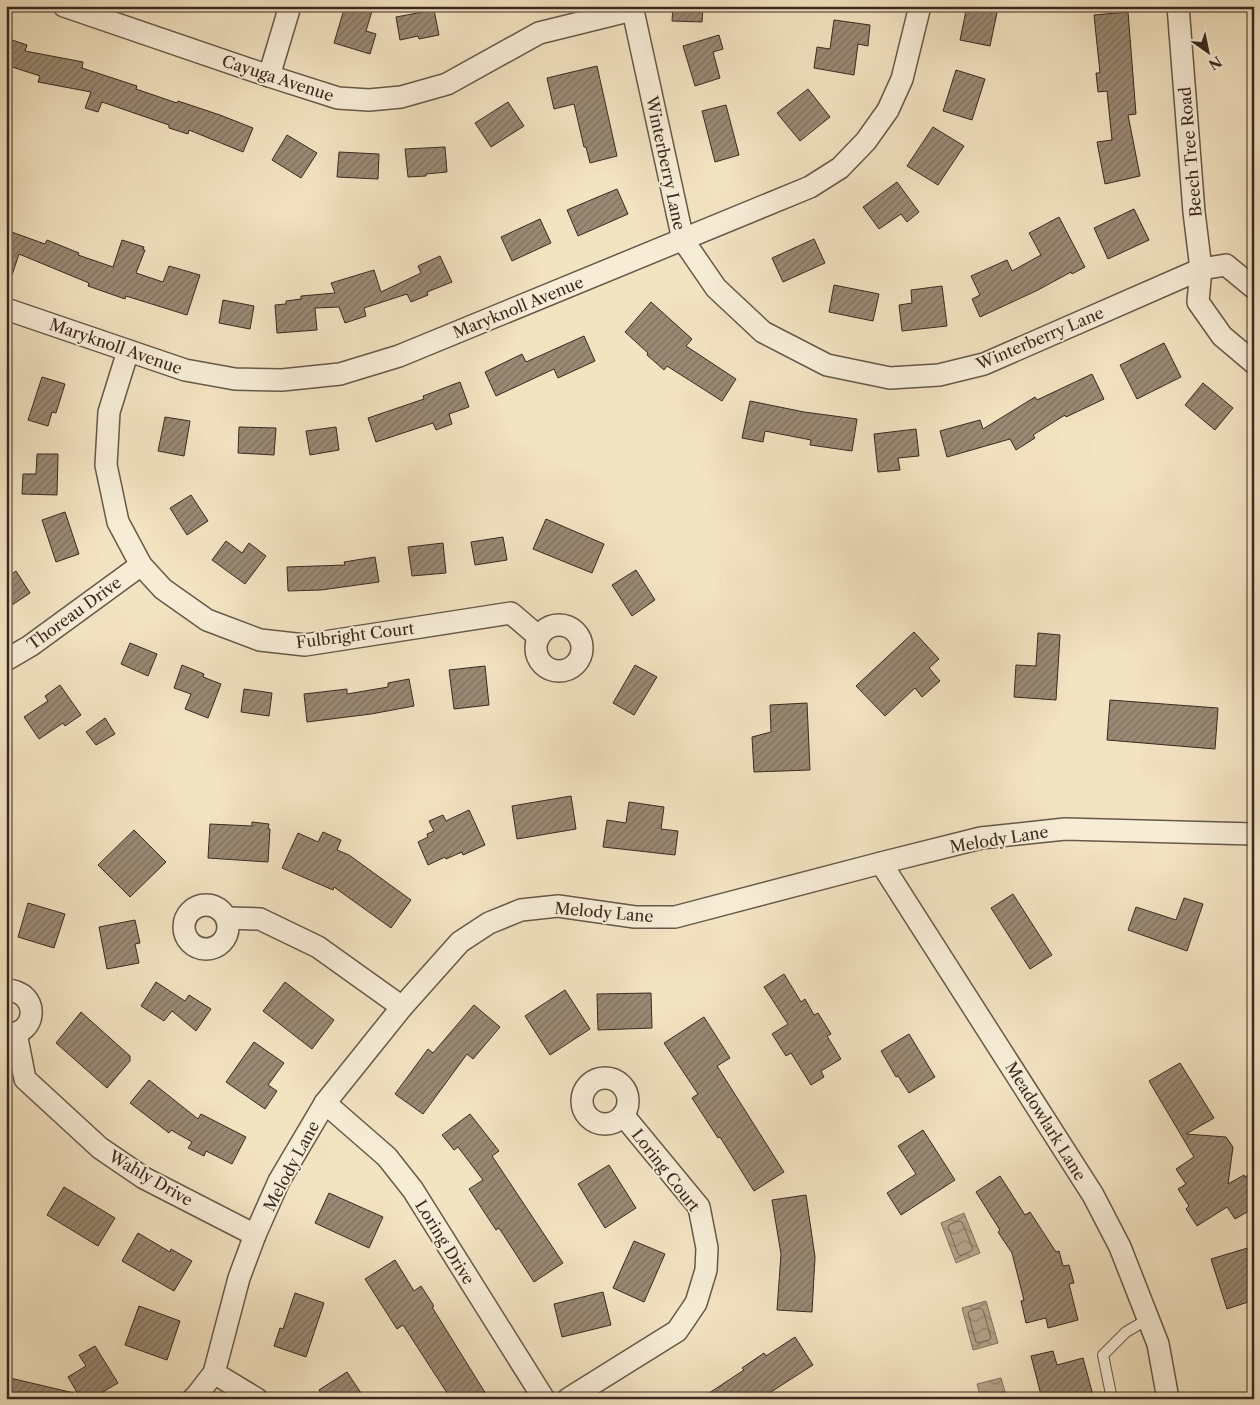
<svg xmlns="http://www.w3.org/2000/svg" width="1260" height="1405" font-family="'Libre Caslon Text',serif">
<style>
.water{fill:url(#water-waves);stroke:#827360}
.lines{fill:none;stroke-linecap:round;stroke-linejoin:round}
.shore{stroke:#766655;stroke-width:1}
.building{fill:url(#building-hatch);stroke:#392920}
.lane-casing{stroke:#675848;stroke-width:12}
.street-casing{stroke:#675848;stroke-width:24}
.lane{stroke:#f7edd7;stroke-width:10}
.street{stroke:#f7edd7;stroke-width:21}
.labels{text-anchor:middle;stroke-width:4;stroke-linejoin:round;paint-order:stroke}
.street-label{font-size:16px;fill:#392920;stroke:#f7edd7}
</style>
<defs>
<pattern id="water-waves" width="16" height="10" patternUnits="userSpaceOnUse" patternTransform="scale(1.25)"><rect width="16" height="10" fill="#b3a48a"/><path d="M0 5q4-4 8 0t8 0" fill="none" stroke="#938670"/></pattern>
<pattern id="building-hatch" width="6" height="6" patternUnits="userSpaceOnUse" patternTransform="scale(1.25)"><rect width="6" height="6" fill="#998a74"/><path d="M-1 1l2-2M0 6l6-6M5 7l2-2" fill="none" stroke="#7e715f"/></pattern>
</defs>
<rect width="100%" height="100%" fill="#f2e3c1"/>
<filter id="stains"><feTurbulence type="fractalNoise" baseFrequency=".004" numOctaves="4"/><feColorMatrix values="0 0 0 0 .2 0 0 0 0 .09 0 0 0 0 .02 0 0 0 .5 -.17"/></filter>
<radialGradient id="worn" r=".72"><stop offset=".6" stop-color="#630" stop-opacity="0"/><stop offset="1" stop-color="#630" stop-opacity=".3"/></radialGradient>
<g class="water">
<path d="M 964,1213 L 980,1253 L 956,1263 L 941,1223 Z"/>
<path d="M 986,1301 L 998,1343 L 973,1350 L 962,1308 Z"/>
<path d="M 1001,1378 L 1007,1399 L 981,1399 L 977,1384 Z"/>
</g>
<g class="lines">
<g class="shore">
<path d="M 959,1221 L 962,1222 L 973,1249 L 971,1251 L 961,1256 L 958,1254 L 948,1227 L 949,1225 Z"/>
<path d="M 980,1308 L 983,1310 L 991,1338 L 989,1340 L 978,1343 L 976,1342 L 968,1313 L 970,1311 Z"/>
</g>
</g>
<g class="building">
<path d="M 345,6 L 357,6 L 372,11 L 366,31 L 376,34 L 370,54 L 334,43 Z"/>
<path d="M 673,6 L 703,6 L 702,22 L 672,21 Z"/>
<path d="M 967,6 L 990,6 L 998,8 L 990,46 L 960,40 Z"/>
<path d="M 434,10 L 439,35 L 419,39 L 418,36 L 400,40 L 396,17 Z"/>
<path d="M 1128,12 L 1136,114 L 1128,115 L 1140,176 L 1105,184 L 1097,142 L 1112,140 L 1107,91 L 1098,92 L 1096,73 L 1100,73 L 1094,15 Z"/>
<path d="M 834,20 L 870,25 L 868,46 L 858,44 L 854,75 L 814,68 L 817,47 L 830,49 Z"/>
<path d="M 719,35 L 723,49 L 713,52 L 720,78 L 695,86 L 683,46 Z"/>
<path d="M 6,38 L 27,45 L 25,51 L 83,62 L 82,68 L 137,86 L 136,89 L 177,103 L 178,101 L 220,115 L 253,128 L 243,152 L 189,130 L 188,134 L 169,128 L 169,125 L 102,102 L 98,112 L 85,108 L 91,92 L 38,82 L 40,76 L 6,65 Z"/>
<path d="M 597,66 L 617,156 L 590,163 L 586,147 L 584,147 L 574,104 L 554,109 L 547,78 Z"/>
<path d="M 956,70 L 985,79 L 972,120 L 943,111 Z"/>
<path d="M 808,89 L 830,117 L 800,141 L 777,113 Z"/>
<path d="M 508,102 L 524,126 L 491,147 L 475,123 Z"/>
<path d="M 726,105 L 739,155 L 715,162 L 702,111 Z"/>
<path d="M 933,127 L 964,146 L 938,185 L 907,166 Z"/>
<path d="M 287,135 L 317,153 L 301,178 L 272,160 Z"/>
<path d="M 445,147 L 447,172 L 426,174 L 426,176 L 408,177 L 405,149 Z"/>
<path d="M 339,152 L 379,154 L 378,179 L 337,177 Z"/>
<path d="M 897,182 L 919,212 L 907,222 L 901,214 L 879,229 L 863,207 Z"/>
<path d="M 617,189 L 628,214 L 578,236 L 567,210 Z"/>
<path d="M 1134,209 L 1149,240 L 1108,259 L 1094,228 Z"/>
<path d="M 1059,217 L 1085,267 L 1072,274 L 1071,272 L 1038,290 L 980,317 L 972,299 L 980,295 L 971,276 L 1007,260 L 1012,271 L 1041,255 L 1029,233 Z"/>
<path d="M 540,219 L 551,243 L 512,261 L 501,237 Z"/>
<path d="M 6,230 L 45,244 L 47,240 L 79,253 L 78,255 L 113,267 L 122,240 L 144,247 L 143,250 L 145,250 L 136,273 L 163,282 L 169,266 L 200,275 L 187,315 L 126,296 L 125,299 L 88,286 L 89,283 L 19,254 L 9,284 L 6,283 Z"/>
<path d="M 814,239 L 825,263 L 783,282 L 772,258 Z"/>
<path d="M 440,256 L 452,282 L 427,292 L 428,295 L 411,302 L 407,294 L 364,308 L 366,316 L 345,323 L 339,307 L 315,308 L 317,330 L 277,333 L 275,305 L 286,304 L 286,301 L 301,299 L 301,296 L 335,293 L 331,283 L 374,270 L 381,292 L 421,273 L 418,266 Z"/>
<path d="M 834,285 L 879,294 L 873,321 L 829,312 Z"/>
<path d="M 942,286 L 947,326 L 902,331 L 899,305 L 912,303 L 911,290 Z"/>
<path d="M 223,300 L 254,306 L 250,329 L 219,323 Z"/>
<path d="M 651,302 L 692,339 L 686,346 L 736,379 L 722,401 L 667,366 L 664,370 L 647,355 L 648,353 L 625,332 Z"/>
<path d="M 584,336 L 595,361 L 558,378 L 554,369 L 496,396 L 485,372 L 522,354 L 526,362 Z"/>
<path d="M 1164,343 L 1181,377 L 1137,399 L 1120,365 Z"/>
<path d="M 1092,374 L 1104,399 L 1066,417 L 1065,415 L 1033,435 L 1035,438 L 1016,450 L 1010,439 L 947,457 L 940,431 L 980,420 L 983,429 L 1035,397 L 1037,400 Z"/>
<path d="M 42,377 L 65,384 L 56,413 L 52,412 L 48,426 L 28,420 Z"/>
<path d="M 460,382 L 469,407 L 449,414 L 452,424 L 436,430 L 433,423 L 376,442 L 368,418 L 424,399 L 423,396 Z"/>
<path d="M 1203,383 L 1233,408 L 1215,430 L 1185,405 Z"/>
<path d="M 750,401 L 804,412 L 857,419 L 852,451 L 810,445 L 811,440 L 765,431 L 763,442 L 742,438 Z"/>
<path d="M 165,417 L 190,421 L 184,456 L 158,451 Z"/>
<path d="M 239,427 L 276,428 L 274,455 L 238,453 Z"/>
<path d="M 336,427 L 339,450 L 310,455 L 306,431 Z"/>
<path d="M 916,429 L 919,456 L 898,458 L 900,470 L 878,472 L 874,434 Z"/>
<path d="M 37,454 L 58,454 L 57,495 L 22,494 L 23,474 L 36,474 Z"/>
<path d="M 191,495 L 208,521 L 187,535 L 170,508 Z"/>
<path d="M 65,512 L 79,554 L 56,562 L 42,520 Z"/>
<path d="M 546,519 L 604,544 L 592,573 L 533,549 Z"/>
<path d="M 503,537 L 507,560 L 475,565 L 471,542 Z"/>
<path d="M 226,541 L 242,553 L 249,543 L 266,556 L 245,584 L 212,560 Z"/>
<path d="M 443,543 L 446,573 L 412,576 L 408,547 Z"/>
<path d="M 375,557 L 379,582 L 321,590 L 288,591 L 287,567 L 345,565 L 344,562 Z"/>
<path d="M 636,570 L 655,600 L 632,616 L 612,585 Z"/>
<path d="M 16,571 L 30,593 L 6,609 L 6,578 Z"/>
<path d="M 914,632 L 939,659 L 929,668 L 940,681 L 922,697 L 915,688 L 885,716 L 856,686 Z"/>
<path d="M 1038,633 L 1060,635 L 1056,700 L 1014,697 L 1016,665 L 1036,666 Z"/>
<path d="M 130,643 L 157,654 L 148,676 L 121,664 Z"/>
<path d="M 182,665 L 204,674 L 203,677 L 221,684 L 208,718 L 185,709 L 191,694 L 174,688 Z"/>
<path d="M 635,665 L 657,677 L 634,715 L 613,703 Z"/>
<path d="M 485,666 L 489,705 L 454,709 L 449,670 Z"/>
<path d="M 409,679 L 414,706 L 371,714 L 307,722 L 304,694 L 347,689 L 347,694 L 388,687 L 388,683 Z"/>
<path d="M 60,685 L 81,715 L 65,726 L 63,723 L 39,739 L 24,717 L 48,701 L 45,696 Z"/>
<path d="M 244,689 L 272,693 L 269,716 L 241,712 Z"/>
<path d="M 1110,700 L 1218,708 L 1215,749 L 1107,740 Z"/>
<path d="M 807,703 L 810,770 L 754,772 L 752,737 L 771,732 L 770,705 Z"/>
<path d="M 105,718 L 115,734 L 96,745 L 86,732 Z"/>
<path d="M 571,796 L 576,829 L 517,839 L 512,806 Z"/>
<path d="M 629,802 L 664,807 L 661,829 L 678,831 L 675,855 L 603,847 L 607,820 L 626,823 Z"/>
<path d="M 469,810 L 485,845 L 463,855 L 462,852 L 446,859 L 445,857 L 428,865 L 418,842 L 428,837 L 427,834 L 434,831 L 429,821 L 443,815 L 446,821 Z"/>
<path d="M 252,822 L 269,824 L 268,829 L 270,829 L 268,862 L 208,858 L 210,824 L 252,826 Z"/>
<path d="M 134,830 L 166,862 L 130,897 L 98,865 Z"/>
<path d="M 323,832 L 341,840 L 337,850 L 349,855 L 411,900 L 391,928 L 334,887 L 333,890 L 282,868 L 298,833 L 318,842 Z"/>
<path d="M 1013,894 L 1052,955 L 1030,969 L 991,908 Z"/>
<path d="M 1184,898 L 1203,904 L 1187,951 L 1128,930 L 1136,907 L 1176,920 Z"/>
<path d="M 28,903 L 65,914 L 54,948 L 18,937 Z"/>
<path d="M 135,920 L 140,943 L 135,944 L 139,963 L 107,969 L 99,927 Z"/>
<path d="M 784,974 L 801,1002 L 805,999 L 814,1015 L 818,1013 L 831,1034 L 827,1036 L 841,1059 L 821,1071 L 824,1077 L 811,1085 L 791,1053 L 786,1056 L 772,1034 L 788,1024 L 764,987 Z"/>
<path d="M 156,982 L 185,1001 L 189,995 L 211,1009 L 196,1031 L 172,1011 L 164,1021 L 141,1006 Z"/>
<path d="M 285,982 L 334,1020 L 312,1049 L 263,1011 Z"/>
<path d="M 565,990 L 590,1029 L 550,1055 L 525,1016 Z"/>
<path d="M 651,993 L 652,1028 L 598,1030 L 597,994 Z"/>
<path d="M 474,1005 L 500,1027 L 473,1059 L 467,1054 L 423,1114 L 395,1094 L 428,1049 L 433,1053 Z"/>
<path d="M 81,1012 L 130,1056 L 130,1061 L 107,1088 L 56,1043 Z"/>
<path d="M 704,1017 L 730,1058 L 717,1066 L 784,1172 L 754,1191 L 720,1137 L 718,1138 L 692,1098 L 698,1094 L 664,1043 Z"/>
<path d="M 909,1034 L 935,1077 L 909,1093 L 898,1076 L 896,1077 L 881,1051 Z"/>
<path d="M 254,1042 L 284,1063 L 268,1085 L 277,1091 L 265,1109 L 226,1082 Z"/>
<path d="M 1180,1063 L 1214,1118 L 1186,1134 L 1226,1137 L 1233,1147 L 1228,1184 L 1244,1175 L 1245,1177 L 1254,1172 L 1254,1208 L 1235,1219 L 1227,1207 L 1197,1226 L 1186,1209 L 1189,1206 L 1178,1189 L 1186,1184 L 1176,1169 L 1194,1157 L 1149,1081 Z"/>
<path d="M 149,1080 L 198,1119 L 201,1114 L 246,1137 L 232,1164 L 206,1151 L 204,1156 L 188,1148 L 192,1142 L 171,1130 L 169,1133 L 130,1103 Z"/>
<path d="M 470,1114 L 499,1151 L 492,1156 L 563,1263 L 534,1282 L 499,1228 L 496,1230 L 469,1189 L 483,1180 L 458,1147 L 454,1150 L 442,1135 Z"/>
<path d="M 923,1130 L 955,1180 L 901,1215 L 887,1193 L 916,1174 L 898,1146 Z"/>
<path d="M 609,1165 L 636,1208 L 605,1228 L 578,1184 Z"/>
<path d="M 1000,1176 L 1025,1215 L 1030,1212 L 1056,1252 L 1059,1251 L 1063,1266 L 1069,1265 L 1074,1283 L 1069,1284 L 1078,1320 L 1048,1328 L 1046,1318 L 1026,1323 L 1021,1301 L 1024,1300 L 1012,1253 L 998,1232 L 1000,1230 L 976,1192 Z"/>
<path d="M 64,1187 L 115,1218 L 98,1246 L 47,1215 Z"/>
<path d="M 329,1193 L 383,1217 L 369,1248 L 315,1223 Z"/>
<path d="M 806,1195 L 815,1257 L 812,1312 L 777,1310 L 781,1254 L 772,1200 Z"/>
<path d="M 138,1233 L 170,1252 L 171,1249 L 192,1261 L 174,1291 L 122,1261 Z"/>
<path d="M 634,1241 L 665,1254 L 644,1302 L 613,1288 Z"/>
<path d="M 1251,1247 L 1254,1255 L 1254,1275 L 1249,1276 L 1254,1291 L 1254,1300 L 1227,1309 L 1211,1259 Z"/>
<path d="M 395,1260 L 414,1291 L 421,1286 L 434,1306 L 432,1307 L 489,1399 L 451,1399 L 403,1325 L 397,1329 L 365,1279 Z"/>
<path d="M 603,1292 L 611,1325 L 562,1337 L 554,1304 Z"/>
<path d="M 295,1293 L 324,1303 L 306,1357 L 274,1346 L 280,1328 L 283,1329 Z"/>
<path d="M 139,1306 L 180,1321 L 167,1360 L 125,1345 Z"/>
<path d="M 795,1337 L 813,1365 L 760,1399 L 700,1399 L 744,1370 L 742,1368 L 764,1353 L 766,1356 Z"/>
<path d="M 95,1346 L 118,1383 L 101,1393 L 105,1399 L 81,1399 L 68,1377 L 86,1366 L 79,1355 Z"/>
<path d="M 1053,1351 L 1057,1365 L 1083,1358 L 1094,1399 L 1042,1399 L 1031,1356 Z"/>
<path d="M 347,1372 L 365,1399 L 325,1399 L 319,1390 Z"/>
<path d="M 10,1378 L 74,1393 L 73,1399 L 6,1399 L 6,1392 Z"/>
</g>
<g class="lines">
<defs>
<path id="lane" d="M 1112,1399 L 1103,1355 L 1126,1332 L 1148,1319"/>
<g id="street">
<path d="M 64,6 L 269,76 L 338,98 L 369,100 L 401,97 L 447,84 L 539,33 L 632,10"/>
<path d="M 632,6 L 683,240 L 716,288 L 763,332 L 827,365 L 890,378 L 939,375 L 984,364 L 1201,269 L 1226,265 L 1254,288"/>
<path d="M 1178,6 L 1194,212 L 1201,269 L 1198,302 L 1222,336 L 1254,363"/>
<path d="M 269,76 L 290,6"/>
<path d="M 6,309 L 185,370 L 235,379 L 282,380 L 340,374 L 399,356 L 810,187 L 840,168 L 866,141 L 888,110 L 902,79 L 920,6"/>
<path d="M 128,351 L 109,412 L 106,465 L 118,522 L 141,565 L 163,589 L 207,620 L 260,640 L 305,645 L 511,613 L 539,637"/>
<circle cx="559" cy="648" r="23"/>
<path d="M 6,660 L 30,646 L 141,565"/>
<path d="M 881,863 L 1093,1195 L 1120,1247 L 1158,1344 L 1168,1399"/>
<circle cx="206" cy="927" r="22"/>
<path d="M 227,918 L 260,919 L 318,947 L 402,1007"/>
<path d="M 6,990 C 41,991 38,1036 6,1034"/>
<path d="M 16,1033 L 25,1079 L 100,1148 L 144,1178 L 255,1235"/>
<circle cx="605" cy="1101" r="23"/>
<path d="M 325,1103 L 387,1157 L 413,1190 L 544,1399"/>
<path d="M 214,1373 L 257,1399"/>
<path d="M 193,1399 L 197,1395 L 214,1373 L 239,1278 L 255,1235 L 279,1181 L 325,1103 L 402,1007 L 460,942 L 489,923 L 521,910 L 558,906 L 635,917 L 675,917 L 881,863 L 981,838 L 1065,829 L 1254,834"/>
<path d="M 568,1399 L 677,1331 L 696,1303 L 706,1270 L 707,1248 L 699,1207 L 623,1115"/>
</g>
</defs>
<use href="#lane" class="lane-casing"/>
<use href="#street" class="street-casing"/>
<use href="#lane" class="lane"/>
<use href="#street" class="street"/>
</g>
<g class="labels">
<g class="street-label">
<text transform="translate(278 78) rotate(18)" y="6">Cayuga Avenue</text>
<text transform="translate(1190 152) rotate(-95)" y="6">Beech Tree Road</text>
<text transform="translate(666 163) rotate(78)" y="6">Winterberry Lane</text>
<text transform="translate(518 307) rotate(-22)" y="6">Maryknoll Avenue</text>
<text transform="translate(1040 338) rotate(-23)" y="6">Winterberry Lane</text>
<text transform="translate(116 346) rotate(19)" y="6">Maryknoll Avenue</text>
<text transform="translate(74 613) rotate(-36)" y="6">Thoreau Drive</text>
<text transform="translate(355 635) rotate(-7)" y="6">Fulbright Court</text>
<text transform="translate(999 839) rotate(-9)" y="6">Melody Lane</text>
<text transform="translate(604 912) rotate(5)" y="6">Melody Lane</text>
<text transform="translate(1046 1121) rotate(58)" y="6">Meadowlark Lane</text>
<text transform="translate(291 1166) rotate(-62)" y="6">Melody Lane</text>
<text transform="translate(666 1170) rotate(52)" y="6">Loring Court</text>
<text transform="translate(151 1178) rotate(30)" y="6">Wahly Drive</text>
<text transform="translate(445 1242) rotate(58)" y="6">Loring Drive</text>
</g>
</g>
<rect width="1260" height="1405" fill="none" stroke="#f2e3c1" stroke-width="25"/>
<rect x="8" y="8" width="1245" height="1390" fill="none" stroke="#392920" stroke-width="2.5"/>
<rect x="12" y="12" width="1235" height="1380" fill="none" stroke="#392920"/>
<g transform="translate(1208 52) rotate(147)" stroke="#f7edd7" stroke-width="4" paint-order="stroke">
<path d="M0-4L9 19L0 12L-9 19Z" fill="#392920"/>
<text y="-8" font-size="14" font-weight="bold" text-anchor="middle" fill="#392920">N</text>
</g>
<rect width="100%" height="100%" filter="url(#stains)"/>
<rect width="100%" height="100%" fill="url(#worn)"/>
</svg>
